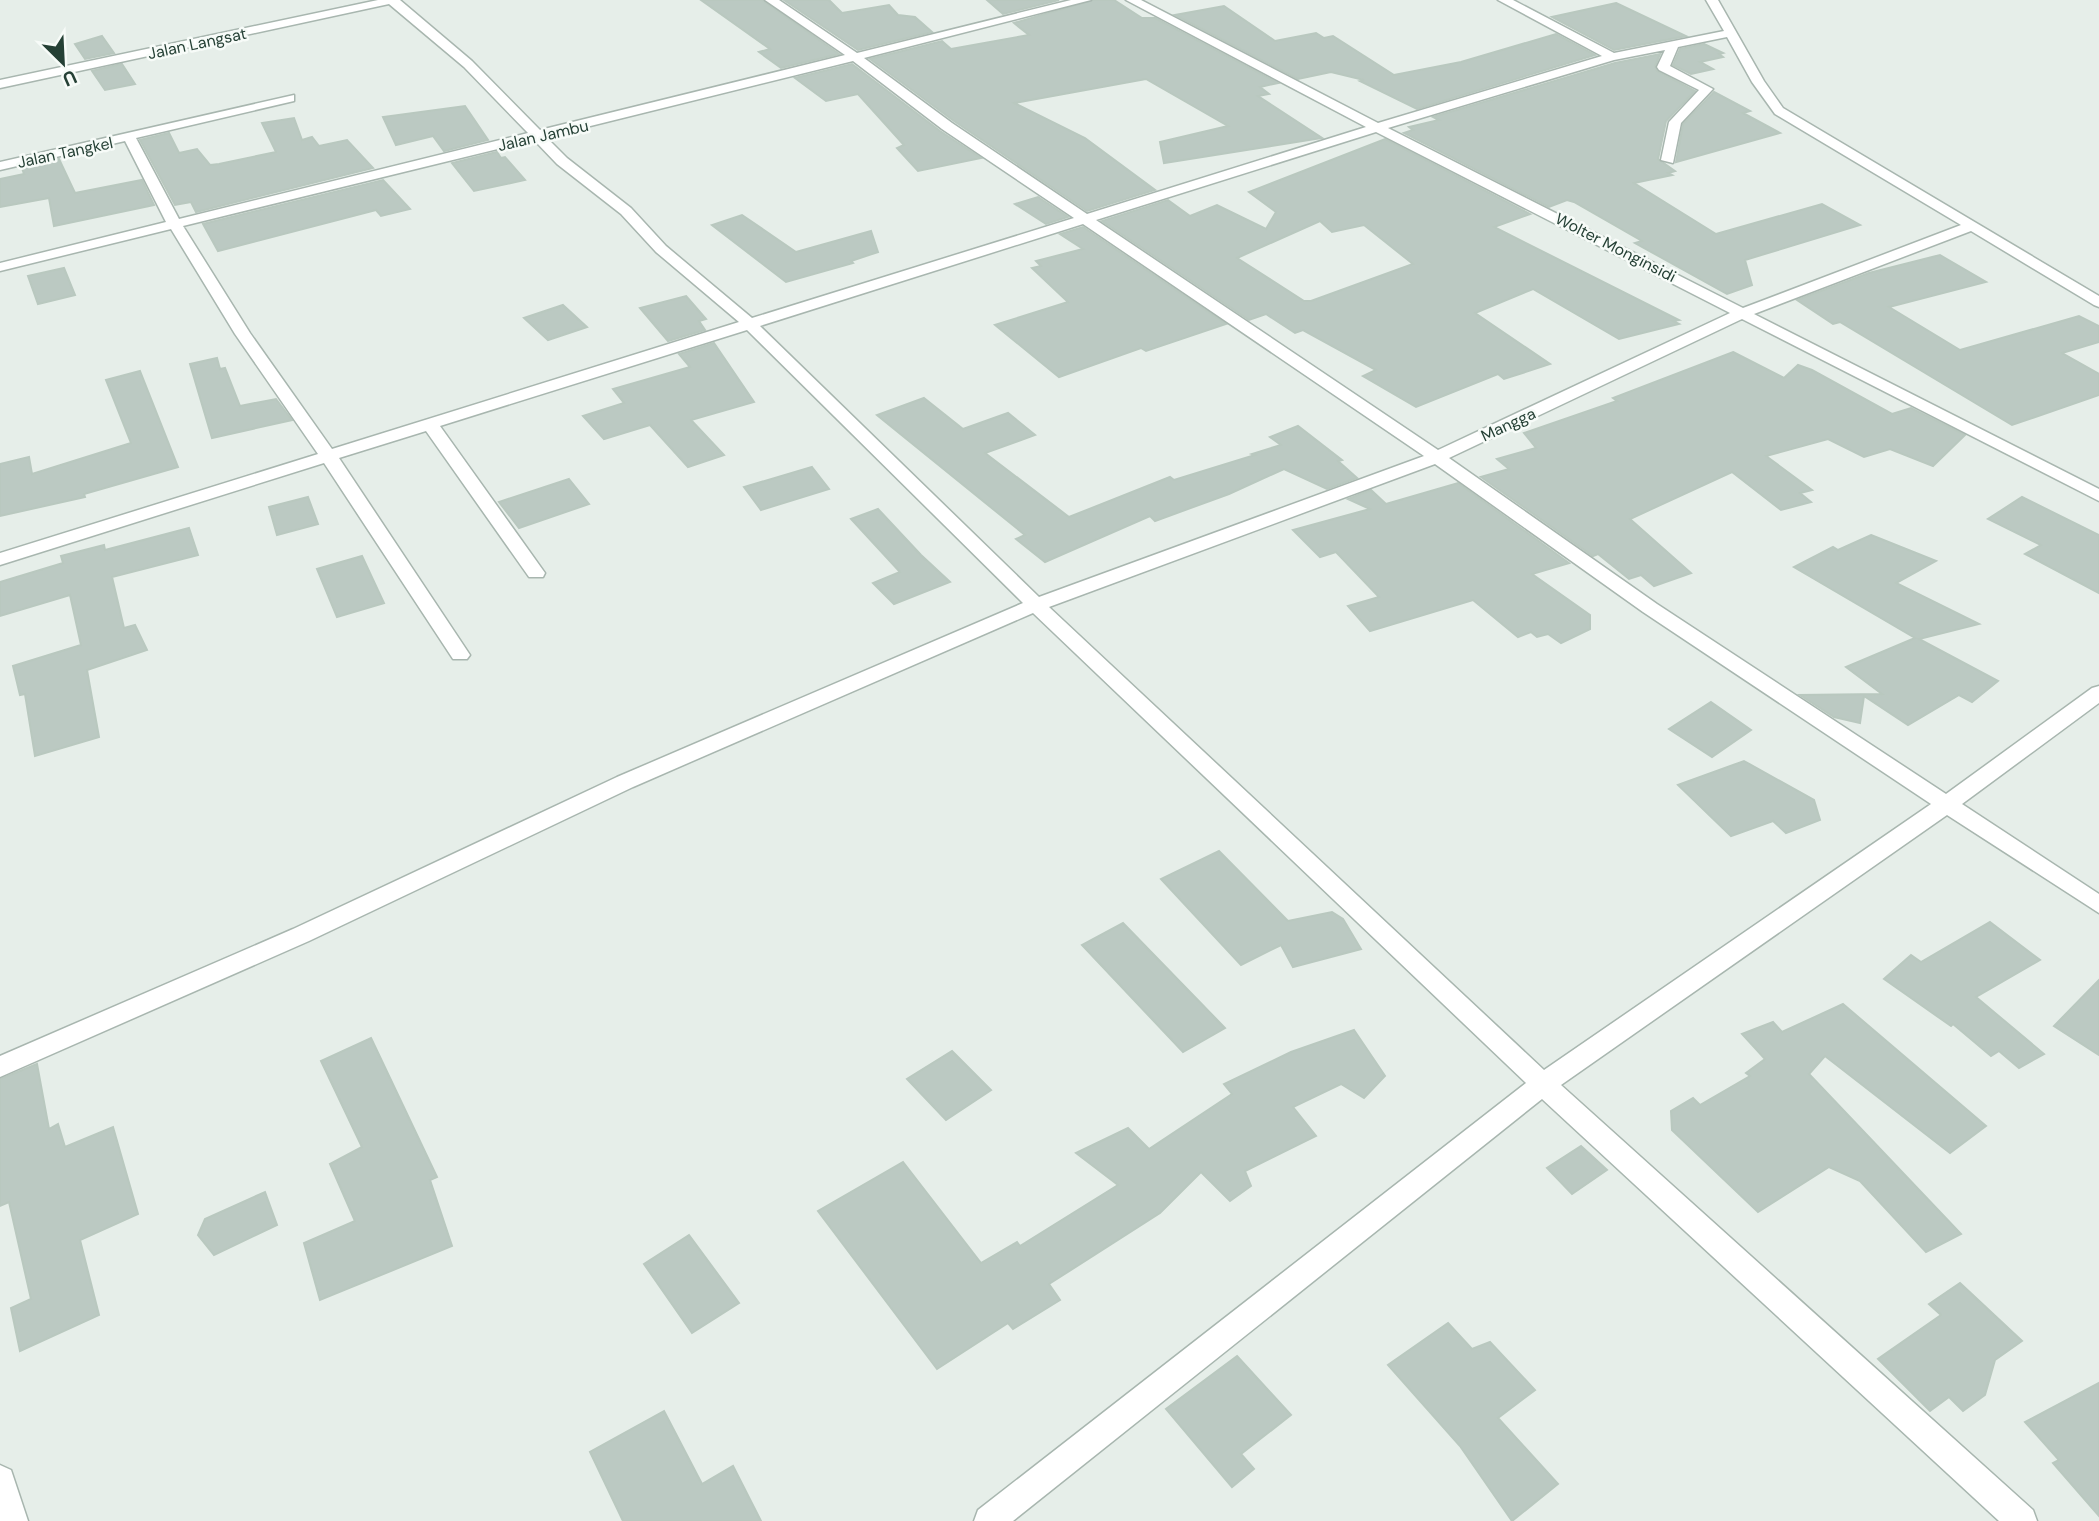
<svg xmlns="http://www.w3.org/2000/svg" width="2099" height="1521" font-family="'DM Sans',sans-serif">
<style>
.building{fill:#bbc9c2;stroke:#b9c8bf;stroke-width:2;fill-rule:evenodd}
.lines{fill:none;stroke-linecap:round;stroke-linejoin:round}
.street-casing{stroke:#a8b6af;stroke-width:3}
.street{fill:#fff;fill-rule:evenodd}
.labels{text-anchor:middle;stroke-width:5;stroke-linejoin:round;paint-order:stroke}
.far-street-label{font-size:16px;fill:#254035;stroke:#f7fbf8}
</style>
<rect width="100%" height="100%" fill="#e6eee9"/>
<g class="building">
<path d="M 701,0 L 762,0 L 839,54 L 781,68 L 759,52 L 770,49 Z"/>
<path d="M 784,0 L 829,0 L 842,13 L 889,5 L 898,15 L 915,17 L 932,32 L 858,50 Z"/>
<path d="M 987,0 L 1059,0 L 1003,14 Z"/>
<path d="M 1093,0 L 1114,0 L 1142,18 L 1155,18 L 1278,83 L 1260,87 L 1269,94 L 1258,96 L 1322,138 L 1164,163 L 1160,142 L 1228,126 L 1146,79 L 1014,103 L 1085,138 L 1155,190 L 1087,211 L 954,121 L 870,59 L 942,41 L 951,49 L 1029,35 L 1014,23 Z"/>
<path d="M 1616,3 L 1686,36 L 1614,50 L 1552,17 Z"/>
<path d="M 1224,6 L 1275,41 L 1316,33 L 1324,38 L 1333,36 L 1394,75 L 1461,62 L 1556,34 L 1595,55 L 1417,109 L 1360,81 L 1364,80 L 1331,72 L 1298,79 L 1175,15 Z"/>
<path d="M 102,36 L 114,53 L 85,59 L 75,44 Z"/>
<path d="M 1704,44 L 1723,53 L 1719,54 L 1723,57 L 1700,62 L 1713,69 L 1691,74 L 1673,65 L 1680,49 Z"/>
<path d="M 1660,54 L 1655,66 L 1657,71 L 1695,91 L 1666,121 L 1658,159 L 1675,171 L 1668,173 L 1672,175 L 1634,183 L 1716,234 L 1822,204 L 1860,225 L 1745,260 L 1752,285 L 1727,294 L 1635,243 L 1642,241 L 1574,202 L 1567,200 L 1549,207 L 1404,133 L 1413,130 L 1409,127 L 1439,120 L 1433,117 L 1615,63 Z"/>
<path d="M 122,64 L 135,84 L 105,90 L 92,71 Z"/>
<path d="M 852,64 L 940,131 L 981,158 L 918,171 L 897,148 L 904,145 L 858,94 L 826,101 L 795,78 Z"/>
<path d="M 1714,92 L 1750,111 L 1743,113 L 1780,133 L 1676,162 L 1683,124 Z"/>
<path d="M 465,106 L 488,140 L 444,151 L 433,136 L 396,145 L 383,117 Z"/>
<path d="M 294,118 L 302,140 L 312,137 L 319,146 L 347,140 L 373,168 L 196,212 L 191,202 L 175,205 L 140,140 L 169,133 L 179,153 L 197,149 L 210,165 L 219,164 L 276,152 L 262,123 Z"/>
<path d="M 1385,139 L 1530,214 L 1494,227 L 1679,320 L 1673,321 L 1679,324 L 1619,339 L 1533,289 L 1475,313 L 1550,364 L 1504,379 L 1498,374 L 1416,407 L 1363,376 L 1376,370 L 1303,330 L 1295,333 L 1266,314 L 1249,320 L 1102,221 L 1168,200 L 1190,216 L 1217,205 L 1266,229 L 1276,212 L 1249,192 ZM 1320,221 L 1332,232 L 1364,225 L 1413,264 L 1311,301 L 1304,301 L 1237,258 Z"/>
<path d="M 497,152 L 501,158 L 505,157 L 525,180 L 474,191 L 452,163 Z"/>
<path d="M 59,159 L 75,193 L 142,180 L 154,205 L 54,226 L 49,198 L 0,207 L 0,179 L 24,174 L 22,168 Z"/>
<path d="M 383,180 L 410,209 L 381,216 L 376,210 L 218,251 L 203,224 Z"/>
<path d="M 1038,197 L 1068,217 L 1046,224 L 1015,204 Z"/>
<path d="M 742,215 L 796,252 L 871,231 L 878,252 L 851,261 L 853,263 L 786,282 L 712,225 Z"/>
<path d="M 1083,227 L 1226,324 L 1146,351 L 1141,348 L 1059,377 L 995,325 L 1068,302 L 1032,268 L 1041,266 L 1036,261 L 1083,249 L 1060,234 Z"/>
<path d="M 1940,255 L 1986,282 L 1889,307 L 1960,350 L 2079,316 L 2099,326 L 2099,342 L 2062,353 L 2099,374 L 2099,395 L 2012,425 L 1840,322 L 1833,324 L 1797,300 L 1869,273 Z"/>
<path d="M 64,268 L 75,295 L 38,304 L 28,276 Z"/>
<path d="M 686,296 L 706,319 L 699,321 L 705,330 L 668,341 L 640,308 Z"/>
<path d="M 563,305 L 587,327 L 548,340 L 524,318 Z"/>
<path d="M 714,343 L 754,402 L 691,420 L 724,455 L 688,467 L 650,425 L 604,439 L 583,416 L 624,403 L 613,389 L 690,367 L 679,354 Z"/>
<path d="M 1733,352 L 1784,378 L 1798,365 L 1812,370 L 1892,414 L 1911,408 L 1965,435 L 1933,466 L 1890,449 L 1864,457 L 1828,439 L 1766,456 L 1812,490 L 1800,493 L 1811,502 L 1781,510 L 1732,472 L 1630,519 L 1691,573 L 1654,586 L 1641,575 L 1629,579 L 1598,554 L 1593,556 L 1481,477 L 1509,469 L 1497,459 L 1536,448 L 1524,433 L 1617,401 L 1613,398 Z"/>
<path d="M 217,358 L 220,369 L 225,368 L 240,406 L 276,399 L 292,420 L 212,438 L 190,364 Z"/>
<path d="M 140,371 L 178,467 L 84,494 L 85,497 L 0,516 L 0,464 L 29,457 L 32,474 L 131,443 L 106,380 Z"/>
<path d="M 924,398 L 963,429 L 1008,413 L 1035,435 L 985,453 L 1069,517 L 1170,477 L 1174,480 L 1255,455 L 1252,454 L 1281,445 L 1270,437 L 1298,426 L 1342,460 L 1338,461 L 1357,478 L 1327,489 L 1284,469 L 1229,494 L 1155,521 L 1150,516 L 1045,562 L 1016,539 L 1025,535 L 877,415 Z"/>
<path d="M 812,467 L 829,489 L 761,510 L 744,487 Z"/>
<path d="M 569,479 L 589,504 L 519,528 L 499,502 Z"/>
<path d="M 1458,483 L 1569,563 L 1532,574 L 1590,615 L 1590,629 L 1561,643 L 1548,634 L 1537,637 L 1531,632 L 1518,637 L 1473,600 L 1370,631 L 1348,606 L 1379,597 L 1336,552 L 1320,557 L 1293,530 L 1370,509 L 1348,499 L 1371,490 L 1386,504 Z"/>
<path d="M 308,497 L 318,524 L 277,535 L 269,507 Z"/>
<path d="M 2022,497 L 2099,535 L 2099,593 L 2025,554 L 2041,545 L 1988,519 Z"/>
<path d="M 878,509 L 921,555 L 950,582 L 894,604 L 873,583 L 900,572 L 851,519 Z"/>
<path d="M 189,528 L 198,555 L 112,577 L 124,628 L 135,625 L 147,650 L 87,670 L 99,737 L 35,756 L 25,694 L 20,695 L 13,666 L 81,645 L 70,595 L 0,616 L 0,582 L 63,563 L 61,556 L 104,545 L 105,550 Z"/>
<path d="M 1871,535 L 1936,561 L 1896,583 L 1979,624 L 1919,639 L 1998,681 L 1972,702 L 1959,695 L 1908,725 L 1864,696 L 1860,723 L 1834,717 L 1800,695 L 1882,694 L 1846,667 L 1915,638 L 1794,567 L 1833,547 L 1838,550 Z"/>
<path d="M 362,556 L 384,603 L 337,617 L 317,569 Z"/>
<path d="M 1711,702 L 1751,730 L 1712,757 L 1669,729 Z"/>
<path d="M 1744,761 L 1814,800 L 1820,820 L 1786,833 L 1773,821 L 1731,836 L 1678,785 Z"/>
<path d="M 1219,851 L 1288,921 L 1332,912 L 1343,919 L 1361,949 L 1293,967 L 1281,945 L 1241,965 L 1161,879 Z"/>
<path d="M 1990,922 L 2040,960 L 1976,997 L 2044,1054 L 2019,1068 L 1999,1051 L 1991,1056 L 1953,1024 L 1951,1026 L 1884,979 L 1911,955 L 1921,962 Z"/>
<path d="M 1123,923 L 1225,1028 L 1183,1052 L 1082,945 Z"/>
<path d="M 2099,980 L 2099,1055 L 2054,1026 Z"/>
<path d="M 1843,1004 L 1986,1126 L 1950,1153 L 1825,1056 L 1809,1074 L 1961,1234 L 1926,1252 L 1860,1181 L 1829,1167 L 1758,1212 L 1672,1130 L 1671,1111 L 1693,1098 L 1700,1105 L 1750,1076 L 1746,1073 L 1765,1059 L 1742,1034 L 1773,1022 L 1782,1032 Z"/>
<path d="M 1354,1030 L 1385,1076 L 1364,1098 L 1341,1084 L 1293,1107 L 1316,1136 L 1245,1171 L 1251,1186 L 1230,1201 L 1201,1172 L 1160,1213 L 1049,1284 L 1060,1300 L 1013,1329 L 1008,1323 L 937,1369 L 818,1211 L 903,1162 L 981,1263 L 1017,1242 L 1020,1246 L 1118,1185 L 1076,1153 L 1128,1128 L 1149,1149 L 1232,1094 L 1224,1084 L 1291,1052 Z"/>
<path d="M 371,1038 L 437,1177 L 430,1180 L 452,1246 L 320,1300 L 304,1243 L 355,1221 L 330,1164 L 362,1147 L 321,1061 Z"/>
<path d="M 952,1051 L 991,1090 L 946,1120 L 907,1079 Z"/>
<path d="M 37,1064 L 49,1129 L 58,1124 L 65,1147 L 113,1127 L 138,1214 L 80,1240 L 99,1315 L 20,1351 L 11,1308 L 31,1299 L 9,1202 L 0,1206 L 0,1079 Z"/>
<path d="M 1581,1146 L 1607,1170 L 1572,1194 L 1547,1168 Z"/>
<path d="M 265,1192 L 277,1225 L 214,1255 L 198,1235 L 205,1219 Z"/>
<path d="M 689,1235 L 739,1303 L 692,1333 L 644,1264 Z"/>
<path d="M 1960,1283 L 2022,1341 L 1995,1360 L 1985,1395 L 1963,1411 L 1949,1397 L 1930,1411 L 1878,1359 L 1941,1315 L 1929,1304 Z"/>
<path d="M 1448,1323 L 1472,1349 L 1490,1342 L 1535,1390 L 1498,1418 L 1558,1484 L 1512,1521 L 1460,1446 L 1388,1365 Z"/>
<path d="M 1237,1356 L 1291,1415 L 1241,1454 L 1254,1469 L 1232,1487 L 1166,1409 Z"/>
<path d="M 2099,1383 L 2099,1516 L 2053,1463 L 2059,1460 L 2025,1422 Z"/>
<path d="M 664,1411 L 702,1484 L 733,1466 L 761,1521 L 623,1521 L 590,1452 Z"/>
</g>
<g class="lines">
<defs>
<g id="street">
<path d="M 378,0 L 400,0 L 472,61 L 540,130 L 845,55 L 765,0 L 779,0 L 857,53 L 1071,0 L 1091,0 L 864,58 L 952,123 L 1087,214 L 1366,127 L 1126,0 L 1141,0 L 1378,123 L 1602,56 L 1498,0 L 1513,0 L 1614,53 L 1724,31 L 1706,0 L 1718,0 L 1764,81 L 1783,108 L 2099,296 L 2099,307 L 2094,305 L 1971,231 L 1754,314 L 2099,489 L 2099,501 L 1742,319 L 1449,458 L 1657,604 L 1946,794 L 2092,688 L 2099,686 L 2099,703 L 1962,804 L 2099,894 L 2099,913 L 1947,815 L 1561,1085 L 2033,1510 L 2037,1521 L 1999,1521 L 1542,1099 L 1013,1521 L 974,1521 L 978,1510 L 1526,1083 L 1033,613 L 633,787 L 309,941 L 0,1077 L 0,1056 L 293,929 L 617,777 L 1023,603 L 747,330 L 440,426 L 545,573 L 543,577 L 529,577 L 426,431 L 339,458 L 470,655 L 467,659 L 453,659 L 324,463 L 0,565 L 0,553 L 318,454 L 235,334 L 171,229 L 0,271 L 0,263 L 166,222 L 125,141 L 0,170 L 0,162 L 294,95 L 294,101 L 136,138 L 179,219 L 528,133 L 464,67 L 389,4 L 0,88 L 0,80 ZM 1727,37 L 1752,82 L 1775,114 L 1961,225 L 1743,308 L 1388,128 L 1614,60 L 1665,50 L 1657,67 L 1659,70 L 1699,90 L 1669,122 L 1661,160 L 1673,163 L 1681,123 L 1713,89 L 1670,66 L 1678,47 ZM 853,61 L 942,129 L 1074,218 L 752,318 L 666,246 L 631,208 L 567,158 L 546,137 ZM 1376,132 L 1730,313 L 1438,450 L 1096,220 ZM 534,140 L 557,164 L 621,214 L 656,252 L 739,322 L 332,449 L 250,333 L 183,226 ZM 1083,224 L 1424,456 L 1039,597 L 760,326 ZM 1435,464 L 1643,612 L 1931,804 L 1544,1070 L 1049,607 Z"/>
<path d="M 0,1465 L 11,1470 L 28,1521 L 0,1521 Z"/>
</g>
</defs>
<use href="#street" class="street-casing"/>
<use href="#street" class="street"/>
</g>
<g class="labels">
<g class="far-street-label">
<text transform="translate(197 43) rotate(-12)" y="6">Jalan Langsat</text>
<text transform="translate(543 135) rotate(-13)" y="6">Jalan Jambu</text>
<text transform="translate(65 152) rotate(-12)" y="6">Jalan Tangkel</text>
<text transform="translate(1616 247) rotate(27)" y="6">Wolter Monginsidi</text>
<text transform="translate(1508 424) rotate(-25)" y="6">Mangga</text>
</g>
</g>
<g transform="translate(63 63) rotate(156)" stroke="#f7fbf8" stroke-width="5" paint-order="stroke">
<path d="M0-5L12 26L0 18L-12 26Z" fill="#254035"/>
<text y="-10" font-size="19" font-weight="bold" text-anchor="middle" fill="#254035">U</text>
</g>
</svg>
